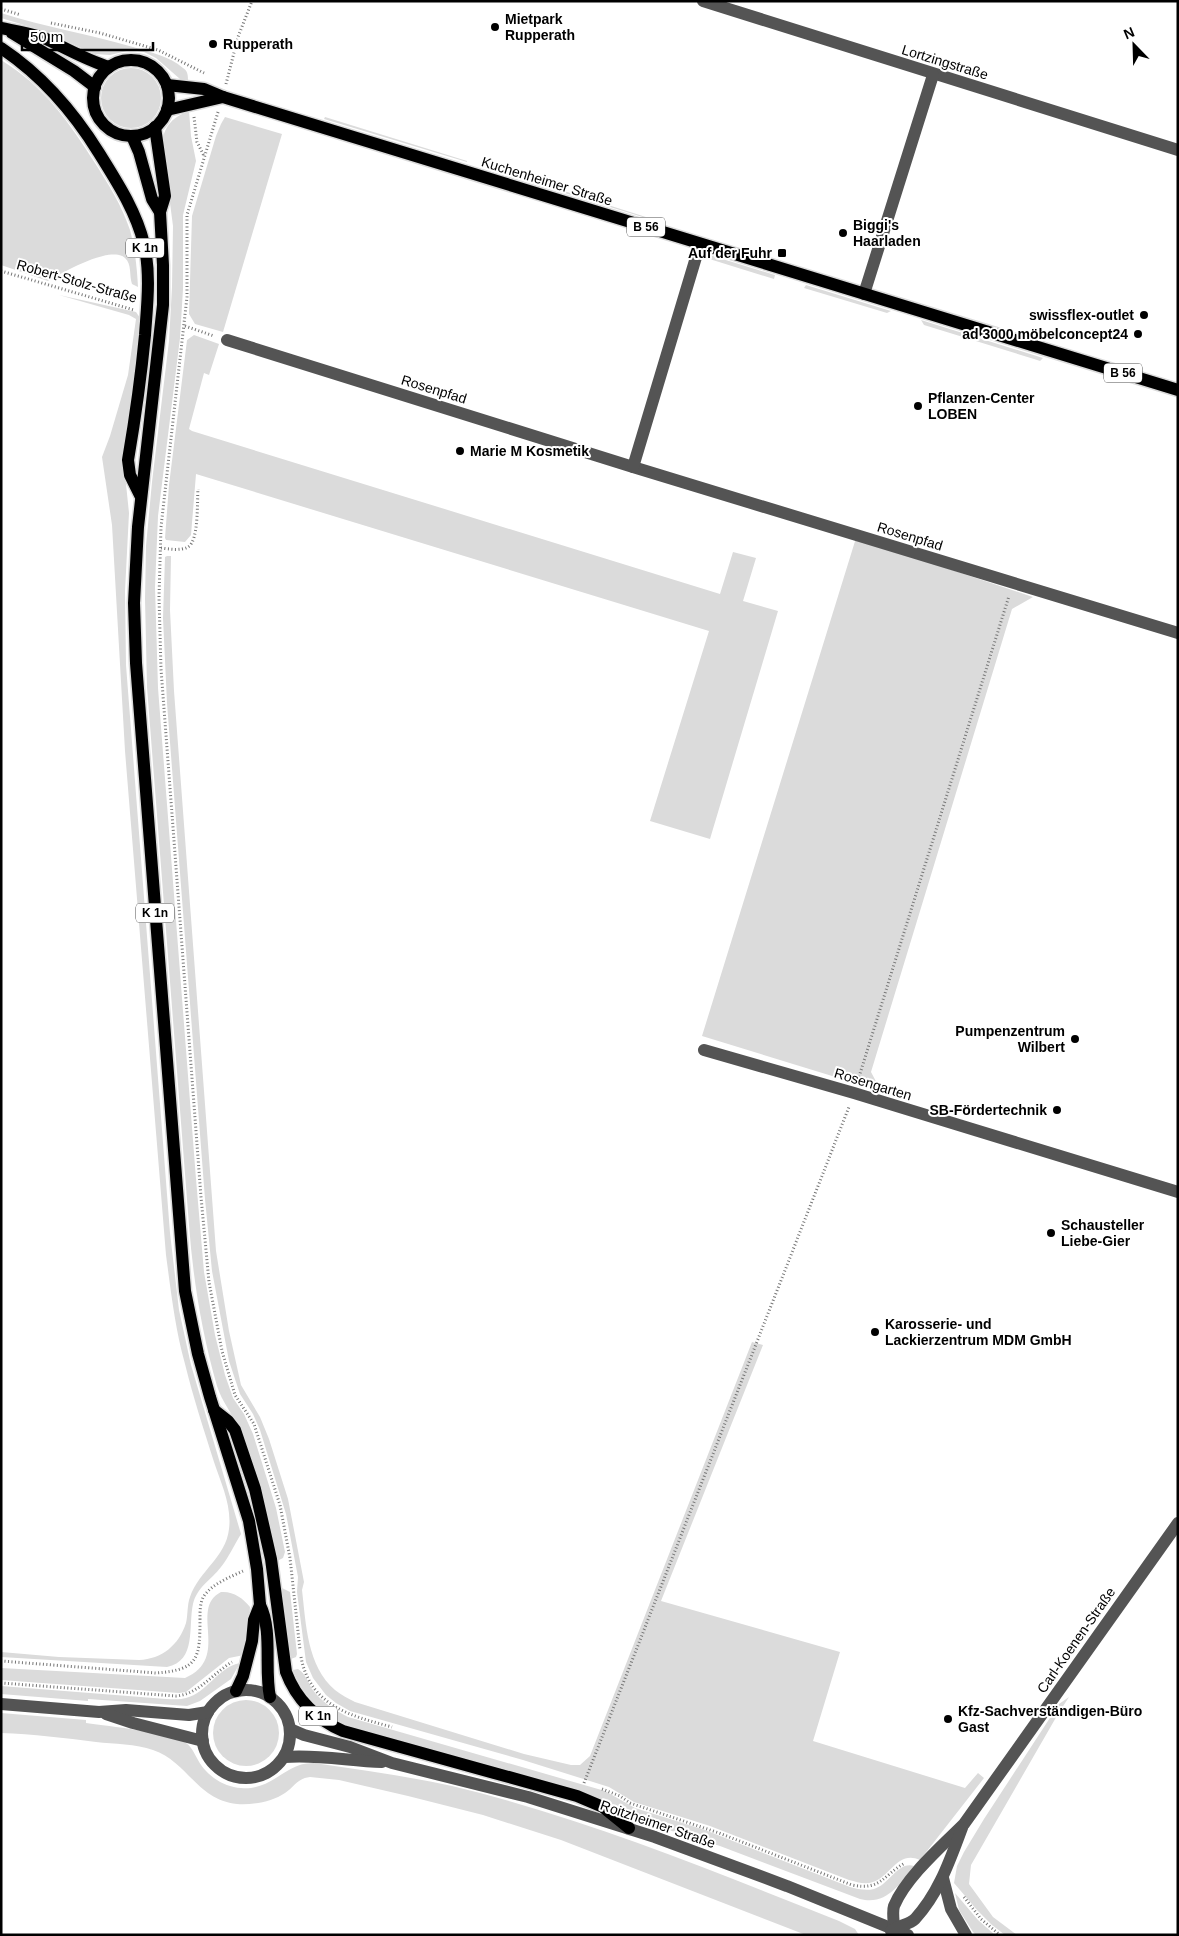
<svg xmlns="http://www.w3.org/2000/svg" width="1179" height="1936" font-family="Arial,sans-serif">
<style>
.green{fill:#dbdbdb}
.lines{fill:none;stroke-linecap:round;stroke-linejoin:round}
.major-casing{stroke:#dbdbdb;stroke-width:15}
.path{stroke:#767676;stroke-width:3;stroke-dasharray:1 2.5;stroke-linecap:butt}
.minor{stroke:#545454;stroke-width:12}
.major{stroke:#000;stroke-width:12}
.poi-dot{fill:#000;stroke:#fff;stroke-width:2}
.labels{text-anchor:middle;stroke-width:4;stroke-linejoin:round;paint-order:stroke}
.shield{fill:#fff;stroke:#4c4c4c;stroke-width:1}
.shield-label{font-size:12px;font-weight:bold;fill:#000}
.poi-label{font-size:14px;font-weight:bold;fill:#000;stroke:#fff;text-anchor:start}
.street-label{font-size:14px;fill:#000;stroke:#fff}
</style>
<rect width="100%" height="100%" fill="#fff"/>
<g class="green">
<path d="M 1,13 C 45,27 89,34 133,47 C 150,52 169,56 183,68 C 188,71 188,76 188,81 L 180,79 L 156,58 L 144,52 L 131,50 L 110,55 L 95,54 L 44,31 L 1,18 Z"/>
<path d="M 1,60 C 45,87 68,121 95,163 C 109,185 122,206 130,230 C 135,249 137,268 138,287 L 132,284 C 129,276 132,264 125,258 C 110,245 62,273 48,281 L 1,265 Z"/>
<circle cx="131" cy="98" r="30"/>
<path d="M 189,111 L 191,136 L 196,161 L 183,215 L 183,289 L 180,338 L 158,516 L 155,587 L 158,688 L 196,1179 L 204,1272 L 215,1335 L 225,1375 L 233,1398 L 244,1414 L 253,1434 L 276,1508 L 285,1552 L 283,1558 L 277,1561 C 265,1518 254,1471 239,1430 C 233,1414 222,1402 217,1386 C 202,1334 193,1279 189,1225 L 147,687 L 145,599 L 146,546 L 152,482 L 169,341 L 172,287 L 173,226 L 162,142 C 165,125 173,117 189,111 Z"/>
<path d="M 225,117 L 282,134 L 223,332 L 195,324 L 189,314 L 192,216 L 216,136 L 221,124 Z"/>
<path d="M 325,117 L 467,161 L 467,162 L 324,119 Z"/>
<path d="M 488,167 L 649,218 L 649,219 L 487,169 Z"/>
<path d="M 703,253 L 775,275 L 774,279 L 703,257 Z"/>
<path d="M 806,285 L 891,311 L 887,313 L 804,288 Z"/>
<path d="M 59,295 L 136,312 L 140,318 L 124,465 L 129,513 L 125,591 L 126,665 L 170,1233 L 179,1310 L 191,1365 L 241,1534 C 234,1545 229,1557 221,1567 C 211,1580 197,1587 193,1604 C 188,1626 197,1661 167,1667 L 1,1657 L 1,1652 L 59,1657 L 139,1660 C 162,1659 179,1645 186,1623 C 188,1615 187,1605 190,1597 C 199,1571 226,1557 229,1529 C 232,1506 221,1483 214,1462 C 204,1430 193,1397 185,1364 C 175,1328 171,1292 166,1255 L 125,751 L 112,525 L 102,457 L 110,436 L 128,375 L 136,319 L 129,315 Z"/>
<path d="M 921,320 L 1043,358 L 1040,361 L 1034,359 L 924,325 Z"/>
<path d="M 194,335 L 219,344 L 209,375 L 204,373 L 189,429 L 192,431 L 720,594 L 733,552 L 756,558 L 743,601 L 778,611 L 710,839 L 650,821 L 709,631 L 196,474 L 191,535 L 185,542 L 166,540 L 165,538 L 169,485 L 187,340 Z"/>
<path d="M 856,538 L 1033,597 L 1012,609 L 871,1072 L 881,1091 L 702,1036 Z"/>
<path d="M 167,556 L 171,556 L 170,610 L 174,691 L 216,1251 L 229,1331 L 241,1385 L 260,1417 L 269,1439 L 288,1499 L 304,1582 L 302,1590 C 306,1624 307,1666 335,1690 C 341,1695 349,1699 355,1702 L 524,1754 L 571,1765 L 580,1765 L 590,1756 L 752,1342 L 763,1345 L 661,1601 L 840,1652 L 813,1741 L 965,1788 L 978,1773 L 984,1778 L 920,1860 C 898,1850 891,1876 873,1882 C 865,1885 857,1882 849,1880 L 710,1826 L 634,1802 L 609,1787 L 523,1760 L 350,1711 L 336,1703 L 326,1695 L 313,1678 L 306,1662 L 297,1592 L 298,1577 L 286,1514 L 260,1430 L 253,1414 L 240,1394 L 229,1361 L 212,1271 L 205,1199 L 167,703 L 163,618 L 165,557 Z"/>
<path d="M 282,1588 L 290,1592 L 297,1654 L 296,1657 L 291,1659 Z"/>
<path d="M 221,1592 C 233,1591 243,1598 250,1607 L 248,1637 L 244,1655 L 229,1658 L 186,1692 L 179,1693 L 1,1680 L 1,1668 L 185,1678 C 232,1658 188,1609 221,1592 Z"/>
<path d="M 240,1663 L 231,1679 L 200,1701 L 187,1706 L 88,1699 L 88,1701 L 1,1694 L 1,1686 L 166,1699 C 172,1699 180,1700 186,1698 C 207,1693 218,1667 240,1663 Z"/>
<path d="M 298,1669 C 305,1673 308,1682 312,1689 C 322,1702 334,1710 348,1717 L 605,1791 L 635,1808 L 705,1830 L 850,1887 C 857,1889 866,1891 874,1889 C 889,1885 898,1861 914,1866 C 900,1884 886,1906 860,1899 L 720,1846 L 643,1822 L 603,1799 L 347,1725 C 322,1714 303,1696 293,1670 Z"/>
<path d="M 1069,1697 L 1058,1714 L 971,1865 L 969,1884 L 993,1917 L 1017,1935 L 1005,1935 L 992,1925 L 977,1910 L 954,1883 L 957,1866 L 964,1852 L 984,1819 L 1059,1704 Z"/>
<circle cx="246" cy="1733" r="33"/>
<path d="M 1,1713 L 86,1720 L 86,1723 C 113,1727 160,1731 184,1742 C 191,1745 194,1753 198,1760 C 206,1775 223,1787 241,1788 C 273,1791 285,1762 314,1763 C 361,1770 406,1776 452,1786 C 585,1818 713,1871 839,1921 L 855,1929 L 859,1935 L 806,1935 L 561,1840 L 483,1815 L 408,1796 L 339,1780 L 310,1777 C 298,1778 294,1787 285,1793 C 272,1802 253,1805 237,1804 C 197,1800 188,1762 153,1750 C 136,1744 114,1744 96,1742 C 65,1738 33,1734 1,1733 Z"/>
<path d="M 955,1893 L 978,1920 L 995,1935 L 976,1935 L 973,1932 L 959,1910 Z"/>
</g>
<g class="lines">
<defs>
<g id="major">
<path d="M 1,28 C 16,31 30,33 44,38 C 66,48 86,60 109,67"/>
<path d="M 12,33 L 74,71 L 95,87"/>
<path d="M 1,48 C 43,76 73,111 99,153 C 117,182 136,211 144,244 C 151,274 147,306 145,335 C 141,377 135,419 128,460 L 130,475 L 140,495"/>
<circle cx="131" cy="98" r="38"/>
<path d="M 167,85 L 204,89 L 223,97 L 1178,390"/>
<path d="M 167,110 L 223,97"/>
<path d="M 155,127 L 165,196 L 160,212"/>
<path d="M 132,136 L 139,152 L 152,199 L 160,212 L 163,265 L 163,305 L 138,527 L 134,603 L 136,663 L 185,1291 L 198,1354 L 210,1397 L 249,1521 L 257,1569 L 260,1605 L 254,1620 L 252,1641 L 243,1676 L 236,1691"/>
<path d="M 214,1410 L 228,1421 L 235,1430 L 255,1489 L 271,1559 L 286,1672 C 296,1699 317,1720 343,1731 L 577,1796 L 603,1807 L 629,1828"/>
<path d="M 260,1605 C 273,1631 264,1668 270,1697"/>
</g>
</defs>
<use href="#major" class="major-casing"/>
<g class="path">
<path d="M 1,9 L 21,15"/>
<path d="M 51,23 L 100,33 L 158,50 L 204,73"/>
<path d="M 226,84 L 238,37 L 252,1"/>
<path d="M 218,112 L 187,215 L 187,297 L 161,527 L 159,597 L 161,669 L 201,1197 L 209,1282 L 222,1351 L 235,1395 L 254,1424 L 280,1505 L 290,1558 L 300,1650"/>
<path d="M 194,117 L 197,142 L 204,156"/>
<path d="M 1,271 L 134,310"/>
<path d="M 185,326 L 214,336"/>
<path d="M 161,548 C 169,549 181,551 188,547 C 199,541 197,501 198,489"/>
<path d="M 858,1080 L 1009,596"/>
<path d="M 301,1657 C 310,1706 351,1716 392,1727"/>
<path d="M 1,1661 L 156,1673 C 199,1670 200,1658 200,1618 C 200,1611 200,1602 204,1596 C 212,1584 230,1577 243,1571"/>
<path d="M 1,1683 L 176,1696 C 199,1694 212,1674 232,1662"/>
<path d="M 584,1783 L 849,1107"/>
<path d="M 602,1789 L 620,1796 L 630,1803 L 719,1833 L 852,1885 C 881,1891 883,1875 905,1863"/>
<path d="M 964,1897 L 981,1919 L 1000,1935"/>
</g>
<g class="minor">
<path d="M 703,1 L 1178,150"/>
<path d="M 864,294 L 933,75"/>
<path d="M 227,340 L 633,467 L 1178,633"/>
<path d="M 633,467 L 700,244"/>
<path d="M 704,1050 L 854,1093 L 1178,1192"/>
<circle cx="246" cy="1734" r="44"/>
<path d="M 1,1704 L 99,1712 L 126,1710 L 189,1715 L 208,1712"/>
<path d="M 106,1714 L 133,1723 L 203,1741"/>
<path d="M 290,1729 L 304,1735 L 350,1747 L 392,1763 L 528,1797 L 655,1837 L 787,1886 L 908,1935"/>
<path d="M 284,1757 C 317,1754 349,1761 382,1762"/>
<path d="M 943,1878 L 951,1909 L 966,1935"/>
<path d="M 894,1929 C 894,1922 892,1912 894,1906 C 906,1877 942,1846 964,1824 L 1178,1523"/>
<path d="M 891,1931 C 898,1925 909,1925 915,1919 C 939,1893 950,1860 962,1828"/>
</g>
<use href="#major" class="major"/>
</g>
<g class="poi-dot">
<circle cx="495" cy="27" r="5"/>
<circle cx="213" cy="44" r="5"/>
<circle cx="843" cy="233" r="5"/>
<rect x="777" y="248" width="10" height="10" rx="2.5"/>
<circle cx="1144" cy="315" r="5"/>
<circle cx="1138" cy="334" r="5"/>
<circle cx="918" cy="406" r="5"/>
<circle cx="460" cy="451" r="5"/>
<circle cx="1075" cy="1039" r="5"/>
<circle cx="1057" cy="1110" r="5"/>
<circle cx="1051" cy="1233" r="5"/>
<circle cx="875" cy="1332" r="5"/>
<circle cx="948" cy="1719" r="5"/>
</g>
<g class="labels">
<g class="shield">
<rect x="627" y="217.5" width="38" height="19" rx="4"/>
<rect x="126" y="238.5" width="38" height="19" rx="4"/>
<rect x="1104" y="363.5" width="38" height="19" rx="4"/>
<rect x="136" y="903.5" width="38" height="19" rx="4"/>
<rect x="299" y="1706.5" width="38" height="19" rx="4"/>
</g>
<g class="shield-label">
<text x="646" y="231">B 56</text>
<text x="145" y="252">K 1n</text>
<text x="1123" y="377">B 56</text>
<text x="155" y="917">K 1n</text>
<text x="318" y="1720">K 1n</text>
</g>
<g class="poi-label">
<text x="505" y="24">Mietpark<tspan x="505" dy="16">Rupperath</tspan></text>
<text x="223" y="49">Rupperath</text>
<text x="853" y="230">Biggi's<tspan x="853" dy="16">Haarladen</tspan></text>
<text x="772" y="258" text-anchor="end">Auf der Fuhr</text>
<text x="1134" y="320" text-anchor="end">swissflex-outlet</text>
<text x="1128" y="339" text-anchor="end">ad 3000 möbelconcept24</text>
<text x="928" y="403">Pflanzen-Center<tspan x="928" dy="16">LOBEN</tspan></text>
<text x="470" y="456">Marie M Kosmetik</text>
<text x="1065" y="1036" text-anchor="end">Pumpenzentrum<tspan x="1065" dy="16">Wilbert</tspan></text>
<text x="1047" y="1115" text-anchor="end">SB-Fördertechnik</text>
<text x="1061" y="1230">Schausteller<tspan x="1061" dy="16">Liebe-Gier</tspan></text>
<text x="885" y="1329">Karosserie- und<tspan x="885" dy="16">Lackierzentrum MDM GmbH</tspan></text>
<text x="958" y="1716">Kfz-Sachverständigen-Büro<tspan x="958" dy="16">Gast</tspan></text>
</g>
<g class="street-label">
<text transform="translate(945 62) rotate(17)" y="5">Lortzingstraße</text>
<text transform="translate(547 181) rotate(17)" y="5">Kuchenheimer Straße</text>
<text transform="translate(77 281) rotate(16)" y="5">Robert-Stolz-Straße</text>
<text transform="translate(434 389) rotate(17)" y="5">Rosenpfad</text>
<text transform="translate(910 536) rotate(17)" y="5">Rosenpfad</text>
<text transform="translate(873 1084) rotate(17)" y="5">Rosengarten</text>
<text transform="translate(1076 1640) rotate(-55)" y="5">Carl-Koenen-Straße</text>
<text transform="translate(658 1824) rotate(19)" y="5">Roitzheimer Straße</text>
</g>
</g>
<rect width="1179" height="1936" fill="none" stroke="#000000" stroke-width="5"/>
<g transform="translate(1134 45) rotate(337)" stroke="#ffffff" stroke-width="4" paint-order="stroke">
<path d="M0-4L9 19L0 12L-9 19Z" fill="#000000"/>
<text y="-8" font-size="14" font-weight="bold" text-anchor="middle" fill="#000000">N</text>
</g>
<path d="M22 42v8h131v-8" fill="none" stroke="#000000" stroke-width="2.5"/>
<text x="30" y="42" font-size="15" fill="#000000" stroke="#ffffff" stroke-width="4" paint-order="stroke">50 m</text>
</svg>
